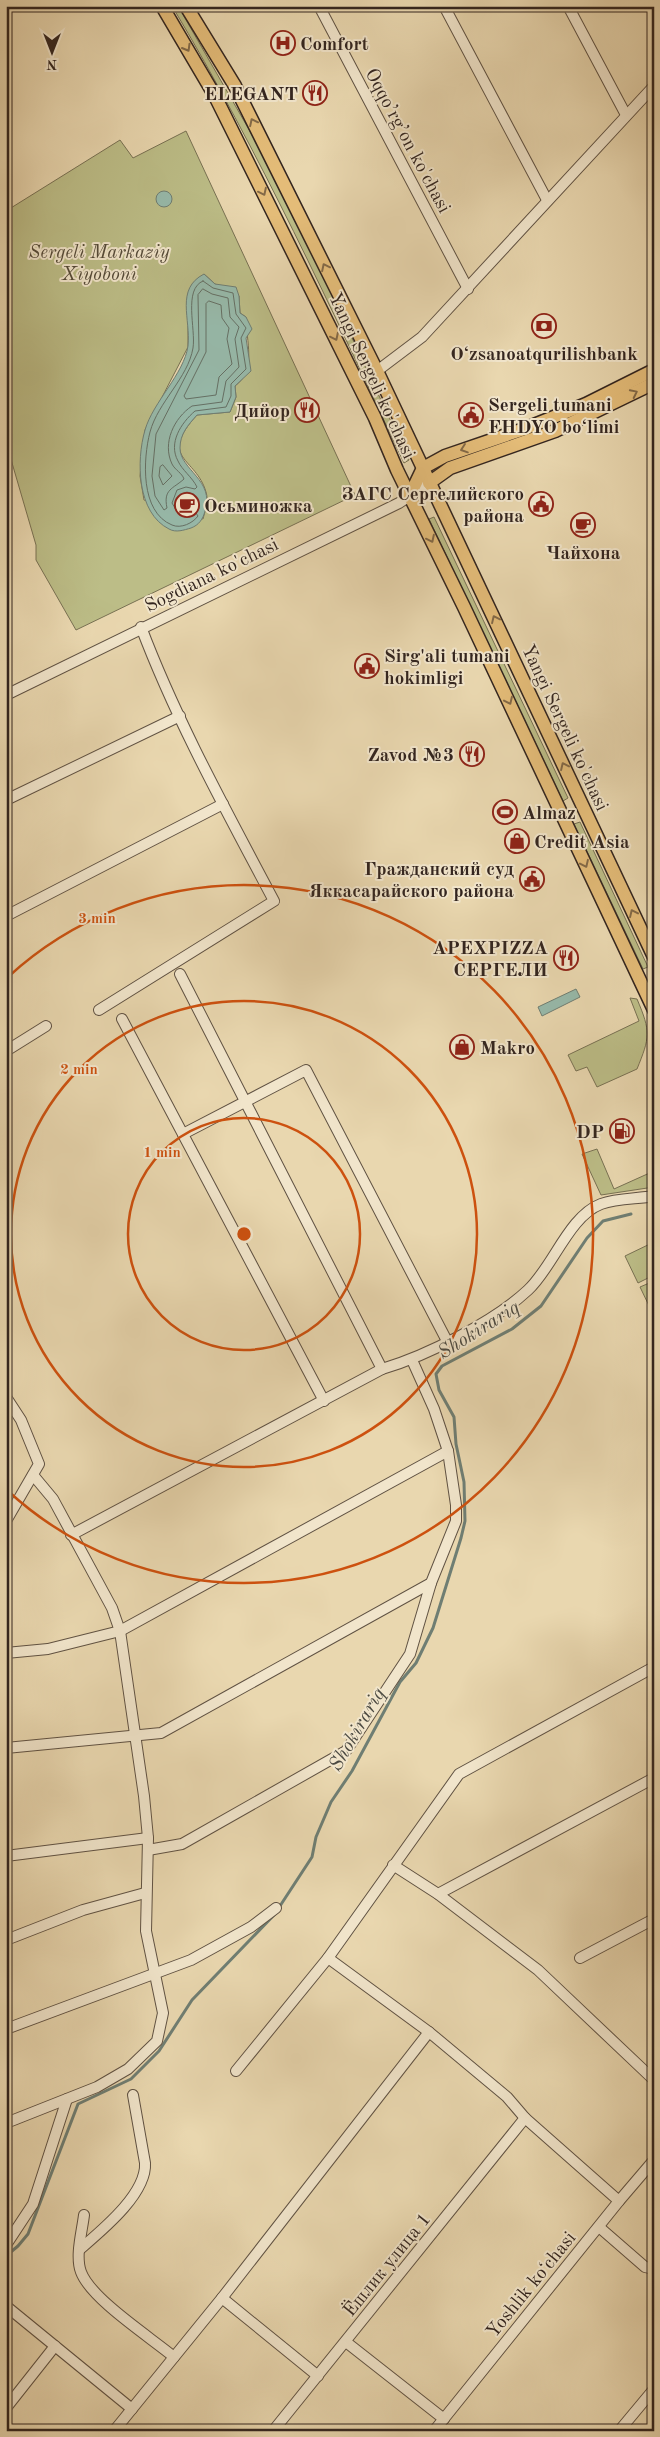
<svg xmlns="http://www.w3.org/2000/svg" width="660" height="2437" font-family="'Old Standard TT',serif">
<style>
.green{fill:#bcbd87;stroke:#787153;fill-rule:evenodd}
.water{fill:#97baab;stroke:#6f7e73;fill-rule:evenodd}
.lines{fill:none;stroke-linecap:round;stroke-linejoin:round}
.shore{stroke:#657065;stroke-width:1}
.stream{stroke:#6f7e73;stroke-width:3}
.minor-casing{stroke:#605243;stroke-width:12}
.major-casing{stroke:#33251f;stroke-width:15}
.minor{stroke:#f1e5cb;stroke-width:10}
.major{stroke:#e4bc78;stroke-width:12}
.oneway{stroke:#836947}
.ring{fill:none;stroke:#cd510f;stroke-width:2.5}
.labels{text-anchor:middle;stroke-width:4;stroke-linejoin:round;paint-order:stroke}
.poi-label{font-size:19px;font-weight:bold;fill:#33251f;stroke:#f1e5cb;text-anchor:start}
.street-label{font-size:19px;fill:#33251f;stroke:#f1e5cb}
.park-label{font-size:19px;font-style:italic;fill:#554b39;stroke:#f1e5cb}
.water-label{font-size:20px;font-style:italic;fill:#4c4a42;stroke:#f1e5cb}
.centre{fill:#cd510f;stroke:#f1e5cb;stroke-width:2.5}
.ring-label{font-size:15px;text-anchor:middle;font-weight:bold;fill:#cd510f;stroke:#f1e5cb;stroke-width:4;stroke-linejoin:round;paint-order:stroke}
</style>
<rect width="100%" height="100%" fill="#e9d7af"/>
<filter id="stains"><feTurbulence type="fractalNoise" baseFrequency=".004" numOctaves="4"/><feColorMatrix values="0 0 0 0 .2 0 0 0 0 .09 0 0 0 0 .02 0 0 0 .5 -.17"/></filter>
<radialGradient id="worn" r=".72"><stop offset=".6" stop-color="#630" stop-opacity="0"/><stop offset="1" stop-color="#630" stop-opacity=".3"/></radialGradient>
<g class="green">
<path d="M 172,6 L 178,6 L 259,147 L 310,248 L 409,460 L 404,463 C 331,308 260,153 172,6 Z"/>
<path d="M 186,131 L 355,495 L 76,630 L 36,560 L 36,545 L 10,456 L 6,456 L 6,211 L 120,140 L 133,158 ZM 204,274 L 215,284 L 239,296 L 240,313 L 246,317 C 246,341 257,370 235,386 L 236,397 L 230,412 L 197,415 C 157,459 196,457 206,492 C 209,501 205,511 203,519 L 144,500 L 140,476 L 145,430 L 188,347 L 188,324 Z"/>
<path d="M 434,517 L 568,798 L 563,801 L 429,519 Z"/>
<path d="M 580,822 L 648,967 L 643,969 L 574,824 Z"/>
<path d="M 630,998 L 637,999 C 651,1032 650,1037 637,1069 L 597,1087 L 587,1067 L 576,1071 L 568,1055 L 639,1021 Z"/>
<path d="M 597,1149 L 614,1189 L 654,1171 L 654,1187 L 601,1195 L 582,1154 Z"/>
<path d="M 654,1242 L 654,1275 L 638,1283 L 625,1256 Z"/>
<path d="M 654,1281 L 654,1313 L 653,1314 L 640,1287 Z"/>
</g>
<g class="water">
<circle cx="164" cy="199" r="8"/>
<path d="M 204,274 L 215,284 L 236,287 L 239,296 L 240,313 L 246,317 L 252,329 L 246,338 L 251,371 L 235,386 L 236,397 L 230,412 L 197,415 C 188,425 180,434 180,448 C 180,470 215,480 205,511 C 203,519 199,525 191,528 C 184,530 176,533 169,529 C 137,513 136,461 145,430 C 153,402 184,374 188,346 C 191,319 175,289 204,274 ZM 187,492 L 194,494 L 196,501 L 194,508 L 187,511 L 180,508 L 177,501 L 180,494 Z"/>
<path d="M 576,989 L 580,997 L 542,1016 L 538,1007 Z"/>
</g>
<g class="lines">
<g class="shore">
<path d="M 203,281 L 213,288 L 233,293 L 236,314 L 246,328 L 241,338 L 246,369 L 231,384 L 231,396 L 226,407 L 195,411 C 181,423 168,443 178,461 C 182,470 192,477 197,487 L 195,489 L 186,487 L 177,490 L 172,503 L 178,513 L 186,516 L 196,513 L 198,516 C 193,523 181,529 172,525 C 140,512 143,459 150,432 C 158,402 188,378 193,348 C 196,329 183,289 203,281 Z"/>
<path d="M 203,289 L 212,294 L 228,298 L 230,317 L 239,327 L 235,339 L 239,367 L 226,381 L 222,402 L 192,406 C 174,418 162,443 172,464 C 175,470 182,473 184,479 C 173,489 163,489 167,508 L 164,510 L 155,496 L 152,476 L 156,434 L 199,350 L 198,295 Z"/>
<path d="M 209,301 L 221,305 L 222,318 L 229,328 L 227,339 L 232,364 L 219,377 L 216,395 L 186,399 L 184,396 L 206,352 L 206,304 Z"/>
<path d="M 163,465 L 172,476 L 163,485 L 159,476 L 160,467 Z"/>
</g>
<g class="stream">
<path d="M 652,1214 L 654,1213"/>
<path d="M 278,1909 L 312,1857 L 316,1837 L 331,1802 L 352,1771 L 400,1682 L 416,1663 L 433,1628 L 461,1538 L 465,1521 L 464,1482 L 456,1444 L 454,1417 L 439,1390 L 436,1374 L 442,1366 L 512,1329 L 541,1306 L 587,1238 L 603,1221 L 631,1214"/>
<path d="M 6,2256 L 18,2246 L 28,2234 L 78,2104 L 131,2079 L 159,2051 L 192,2000 L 275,1914"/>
</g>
<defs>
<g id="minor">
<path d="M 319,6 L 468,289"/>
<path d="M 444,6 L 547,200"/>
<path d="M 568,6 L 626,115"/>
<path d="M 377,371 L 422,337 L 654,86"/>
<path d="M 6,695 L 399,503 L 429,483"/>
<path d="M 6,800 L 180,716"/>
<path d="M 6,916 L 223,804"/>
<path d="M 180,974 L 382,1369"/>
<path d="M 99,1010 L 274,901 C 227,812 177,722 141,627"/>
<path d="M 122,1019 L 324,1401"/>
<path d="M 6,1051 L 46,1026"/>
<path d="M 183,1134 L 306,1070 L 447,1341"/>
<path d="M 6,1397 L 21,1420 L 39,1464 L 6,1521"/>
<path d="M 71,1535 L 382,1369 C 426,1356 494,1322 528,1290 C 553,1267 569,1216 601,1204 C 617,1198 637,1199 654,1196"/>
<path d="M 6,1653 L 48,1649 L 120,1631 L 448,1451"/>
<path d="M 6,1748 L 161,1733 L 431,1583 L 456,1521 L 456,1505 L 448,1451 L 434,1409 L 412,1360"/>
<path d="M 148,1850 L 182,1844 L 346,1751 L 410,1654 L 431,1583"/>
<path d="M 6,1856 L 148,1838"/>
<path d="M 393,1865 L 438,1894 L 538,1970 L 654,2080"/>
<path d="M 438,1894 L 654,1778"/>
<path d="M 6,1940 L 83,1910 L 145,1893"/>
<path d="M 328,1958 L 429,2032 L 507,2097 L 525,2118 L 619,2201"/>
<path d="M 580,1958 L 654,1919"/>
<path d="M 6,2029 L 191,1960 L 251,1927 L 276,1908"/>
<path d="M 236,2071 L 328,1958 L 459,1774 L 654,1667"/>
<path d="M 6,2123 L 97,2087 L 128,2069 L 157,2041 L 163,2013 L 146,1931 L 148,1838 L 144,1796 L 120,1631 L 112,1608 L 53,1499 L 33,1475"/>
<path d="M 84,2215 C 82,2232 75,2256 81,2272 C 91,2299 150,2337 174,2357"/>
<path d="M 599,2227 L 645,2267 L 654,2269"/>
<path d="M 6,2245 L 33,2204 L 67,2099"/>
<path d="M 79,2250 C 101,2231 147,2194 145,2163 L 133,2095"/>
<path d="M 222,2298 L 318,2376"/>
<path d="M 6,2306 L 132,2409"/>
<path d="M 346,2342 L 444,2419"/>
<path d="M 6,2408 L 55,2346"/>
<path d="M 114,2431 L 222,2298 L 429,2032"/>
<path d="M 273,2431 L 525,2118"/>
<path d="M 434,2431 L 619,2201 L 654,2160"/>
<path d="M 619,2431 L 654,2389"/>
</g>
<g id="major">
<path d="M 162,6 L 215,96 L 375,418 L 397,470 L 464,607 L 654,1010"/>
<path d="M 186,6 L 235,86 L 377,371 L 654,957"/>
<path d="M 429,483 L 450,468 L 555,431 L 654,383"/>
<path d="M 410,495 L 423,468 L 445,456 L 524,429 L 586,404 L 654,370"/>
</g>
</defs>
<use href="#minor" class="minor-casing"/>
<use href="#major" class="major-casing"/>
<use href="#minor" class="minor"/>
<use href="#major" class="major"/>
</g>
<defs><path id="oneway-chevron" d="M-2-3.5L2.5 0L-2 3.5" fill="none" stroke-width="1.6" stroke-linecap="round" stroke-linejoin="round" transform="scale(1.25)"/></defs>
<g class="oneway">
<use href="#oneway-chevron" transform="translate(187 48) rotate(60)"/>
<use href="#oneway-chevron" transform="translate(253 122) rotate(-116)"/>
<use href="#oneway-chevron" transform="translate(263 192) rotate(64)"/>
<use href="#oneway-chevron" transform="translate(325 267) rotate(-116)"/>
<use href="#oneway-chevron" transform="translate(335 337) rotate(64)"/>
<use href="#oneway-chevron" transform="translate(634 393) rotate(-26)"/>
<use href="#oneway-chevron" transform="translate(464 449) rotate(161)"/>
<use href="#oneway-chevron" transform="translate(431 539) rotate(64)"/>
<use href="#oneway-chevron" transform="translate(495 619) rotate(-115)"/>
<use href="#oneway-chevron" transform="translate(509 701) rotate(65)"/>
<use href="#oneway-chevron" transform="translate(564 766) rotate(-115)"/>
<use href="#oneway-chevron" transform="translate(585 864) rotate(65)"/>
<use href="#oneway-chevron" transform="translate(633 913) rotate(-115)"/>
</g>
<g class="ring">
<circle cx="244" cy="1234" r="116"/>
<circle cx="244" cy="1234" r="233"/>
<path d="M8 977A349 349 0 1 1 8 1491"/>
</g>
<defs>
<symbol id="hospital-ring" viewBox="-11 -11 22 22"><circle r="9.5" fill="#f1e5cb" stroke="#8f2418" stroke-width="1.5"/><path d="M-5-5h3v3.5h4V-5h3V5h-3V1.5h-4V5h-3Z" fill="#8f2418"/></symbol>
<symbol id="restaurant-ring" viewBox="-11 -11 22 22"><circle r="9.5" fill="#f1e5cb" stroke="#8f2418" stroke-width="1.5"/><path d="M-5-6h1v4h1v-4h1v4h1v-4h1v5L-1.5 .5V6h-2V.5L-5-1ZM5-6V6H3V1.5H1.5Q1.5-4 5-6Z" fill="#8f2418"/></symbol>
<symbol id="bank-ring" viewBox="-11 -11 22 22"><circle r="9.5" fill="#f1e5cb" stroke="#8f2418" stroke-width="1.5"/><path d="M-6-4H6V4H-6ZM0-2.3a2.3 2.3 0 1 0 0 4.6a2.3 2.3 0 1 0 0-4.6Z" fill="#8f2418"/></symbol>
<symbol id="civic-ring" viewBox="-11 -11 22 22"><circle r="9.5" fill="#f1e5cb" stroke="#8f2418" stroke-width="1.5"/><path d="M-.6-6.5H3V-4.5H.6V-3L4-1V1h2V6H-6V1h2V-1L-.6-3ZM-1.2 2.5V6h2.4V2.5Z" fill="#8f2418"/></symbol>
<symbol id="cafe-ring" viewBox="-11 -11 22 22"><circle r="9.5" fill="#f1e5cb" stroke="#8f2418" stroke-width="1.5"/><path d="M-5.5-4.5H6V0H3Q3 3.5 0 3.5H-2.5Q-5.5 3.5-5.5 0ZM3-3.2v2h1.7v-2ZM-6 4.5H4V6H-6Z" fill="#8f2418"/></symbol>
<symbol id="stadium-ring" viewBox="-11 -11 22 22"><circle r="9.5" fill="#f1e5cb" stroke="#8f2418" stroke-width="1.5"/><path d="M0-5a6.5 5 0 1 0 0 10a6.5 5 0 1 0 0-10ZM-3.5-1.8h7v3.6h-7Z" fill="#8f2418"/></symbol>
<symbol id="shop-ring" viewBox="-11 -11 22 22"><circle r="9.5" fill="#f1e5cb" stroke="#8f2418" stroke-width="1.5"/><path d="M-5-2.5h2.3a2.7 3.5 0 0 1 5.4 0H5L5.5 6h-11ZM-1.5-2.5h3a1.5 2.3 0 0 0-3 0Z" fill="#8f2418"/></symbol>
<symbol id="fuel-ring" viewBox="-11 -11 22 22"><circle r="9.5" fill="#f1e5cb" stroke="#8f2418" stroke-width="1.5"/><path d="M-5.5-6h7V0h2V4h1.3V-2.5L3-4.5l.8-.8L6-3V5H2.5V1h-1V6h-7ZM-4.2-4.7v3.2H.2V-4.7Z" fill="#8f2418"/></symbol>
</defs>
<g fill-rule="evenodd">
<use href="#hospital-ring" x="269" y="29" width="28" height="28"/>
<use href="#restaurant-ring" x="301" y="79" width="28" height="28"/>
<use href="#bank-ring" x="530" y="312" width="28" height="28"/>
<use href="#restaurant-ring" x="293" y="396" width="28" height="28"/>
<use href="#civic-ring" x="457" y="401" width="28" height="28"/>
<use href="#civic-ring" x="527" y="490" width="28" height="28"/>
<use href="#cafe-ring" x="173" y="491" width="28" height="28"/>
<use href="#cafe-ring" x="569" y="511" width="28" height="28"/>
<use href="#civic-ring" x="353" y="652" width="28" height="28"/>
<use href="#restaurant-ring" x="458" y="740" width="28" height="28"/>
<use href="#stadium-ring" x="491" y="798" width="28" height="28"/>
<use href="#shop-ring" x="503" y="827" width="28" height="28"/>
<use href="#civic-ring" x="518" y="865" width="28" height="28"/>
<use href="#restaurant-ring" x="552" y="944" width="28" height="28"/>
<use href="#shop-ring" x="448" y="1033" width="28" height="28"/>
<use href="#fuel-ring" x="608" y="1117" width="28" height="28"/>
</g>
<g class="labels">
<g class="poi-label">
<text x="300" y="50">Comfort</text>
<text x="298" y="100" text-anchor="end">ELEGANT</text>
<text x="544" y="360" text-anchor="middle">Oʻzsanoatqurilishbank</text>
<text x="488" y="411">Sergeli tumani<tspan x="488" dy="22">FHDYO boʻlimi</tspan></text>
<text x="290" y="417" text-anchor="end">Дийор</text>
<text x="524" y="500" text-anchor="end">ЗАГС Сергелийского<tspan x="524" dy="22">района</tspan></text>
<text x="204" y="512">Осьминожка</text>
<text x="583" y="559" text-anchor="middle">Чайхона</text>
<text x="384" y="662">Sirg'ali tumani<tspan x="384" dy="22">hokimligi</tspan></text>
<text x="454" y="761" text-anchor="end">Zavod №3</text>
<text x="522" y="819">Almaz</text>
<text x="534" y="848">Credit Asia</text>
<text x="514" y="875" text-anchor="end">Гражданский суд<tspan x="514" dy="22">Яккасарайского района</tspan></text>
<text x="548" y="954" text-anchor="end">APEXPIZZA<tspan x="548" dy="22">СЕРГЕЛИ</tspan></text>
<text x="480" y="1054">Makro</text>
<text x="604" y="1138" text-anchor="end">DP</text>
</g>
<g class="street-label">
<text transform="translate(409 140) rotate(62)" y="7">Oqqo’rg’on ko'chasi</text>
<text transform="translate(373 375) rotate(65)" y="7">Yangi Sergeli ko'chasi</text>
<text transform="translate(211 574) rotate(-26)" y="7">Sogdiana ko'chasi</text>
<text transform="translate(566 727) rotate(65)" y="7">Yangi Sergeli ko'chasi</text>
<text transform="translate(386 2264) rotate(-51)" y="7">Ёшлик улица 1</text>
<text transform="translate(530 2284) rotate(-51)" y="7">Yoshlik koʻchasi</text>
</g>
<g class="park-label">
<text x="99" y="258">Sergeli Markaziy<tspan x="99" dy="22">Xiyoboni</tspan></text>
</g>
<g class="water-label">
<text transform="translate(478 1329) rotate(-32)" y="7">Shokirariq</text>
<text transform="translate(356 1729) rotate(-60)" y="7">Shokirariq</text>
</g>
</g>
<circle cx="244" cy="1234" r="8" class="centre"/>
<g class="ring-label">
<text x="97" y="923">3 min</text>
<text x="79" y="1074">2 min</text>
<text x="162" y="1157">1 min</text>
</g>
<rect width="660" height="2437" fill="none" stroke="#e9d7af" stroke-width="25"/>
<rect x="8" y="8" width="645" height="2422" fill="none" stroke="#33251f" stroke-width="2.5"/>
<rect x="12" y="12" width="635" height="2412" fill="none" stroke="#33251f"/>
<g transform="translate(52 52) rotate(180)" stroke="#f1e5cb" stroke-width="4" paint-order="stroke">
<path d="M0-4L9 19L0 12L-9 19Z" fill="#33251f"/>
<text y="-8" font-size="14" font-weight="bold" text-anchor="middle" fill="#33251f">N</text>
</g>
<rect width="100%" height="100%" filter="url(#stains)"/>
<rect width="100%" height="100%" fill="url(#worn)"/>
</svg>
